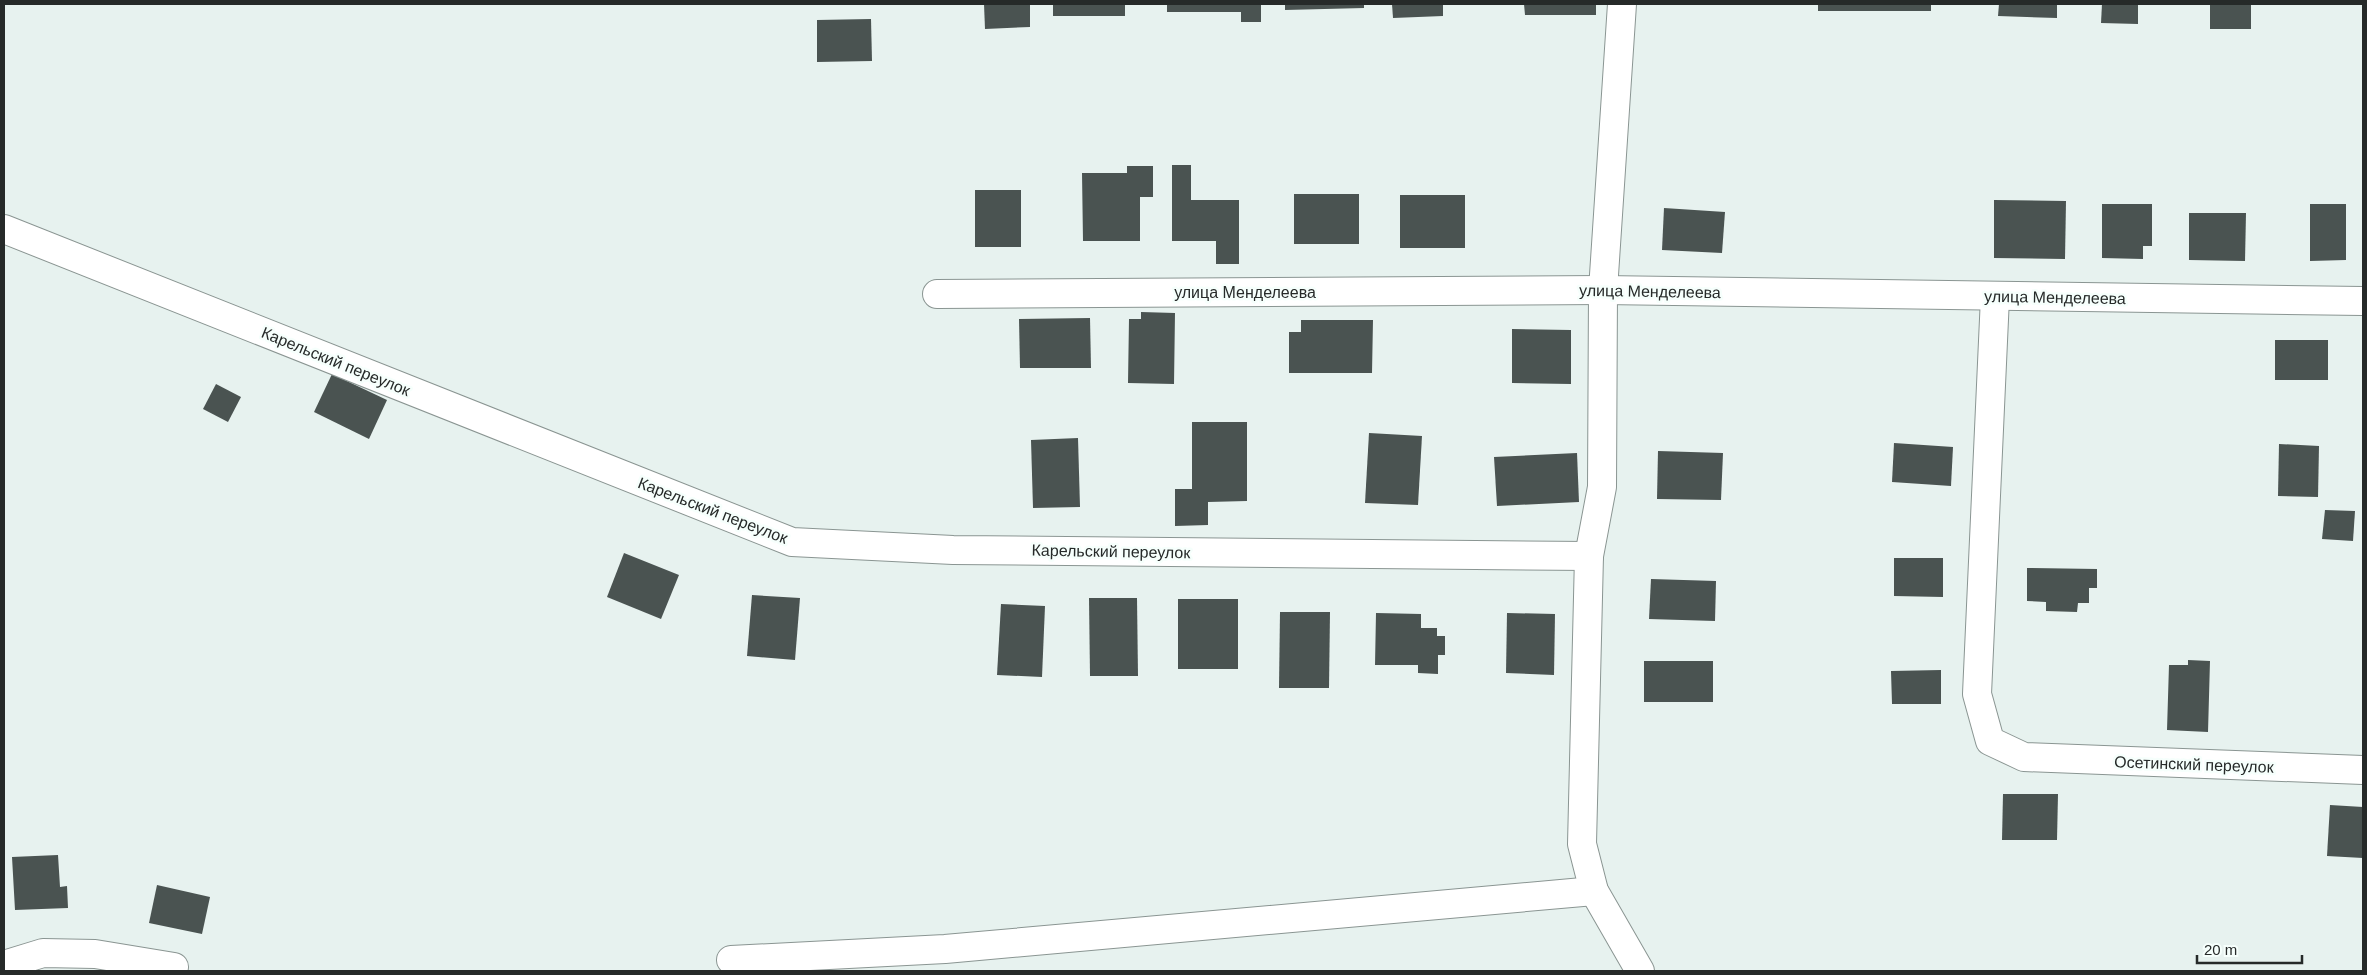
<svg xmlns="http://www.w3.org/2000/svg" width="2367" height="975" font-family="Arial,sans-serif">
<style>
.building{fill:#4a5351}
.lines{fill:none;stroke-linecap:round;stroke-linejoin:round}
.street-casing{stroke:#8a9592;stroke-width:30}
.street{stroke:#fff;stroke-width:28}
.labels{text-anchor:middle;stroke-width:5;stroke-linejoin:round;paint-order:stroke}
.street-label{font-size:16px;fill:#262a29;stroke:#f6fffc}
</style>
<rect width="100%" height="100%" fill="#e7f2ef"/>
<g class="building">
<path d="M 984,4 L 1030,4 L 1030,27 L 985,29 Z"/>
<rect x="1053" y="4" width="72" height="12"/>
<path d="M 1167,4 L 1261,4 L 1261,22 L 1241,22 L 1241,12 L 1167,12 Z"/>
<path d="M 1285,4 L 1364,4 L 1364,8 L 1285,10 Z"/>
<path d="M 1392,4 L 1443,4 L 1443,16 L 1393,18 Z"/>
<path d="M 1524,4 L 1596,4 L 1596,15 L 1525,15 Z"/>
<rect x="1818" y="4" width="113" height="7"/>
<path d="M 1999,4 L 2057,4 L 2057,18 L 1998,16 Z"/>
<path d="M 2102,4 L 2138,4 L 2138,24 L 2101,23 Z"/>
<rect x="2210" y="4" width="41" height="25"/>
<path d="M 871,19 L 872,61 L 817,62 L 817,20 Z"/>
<path d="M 1172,165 L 1191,165 L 1191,200 L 1239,200 L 1239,264 L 1216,264 L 1216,241 L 1172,241 Z"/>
<path d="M 1127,166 L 1153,166 L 1153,197 L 1140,197 L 1140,241 L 1083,241 L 1082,173 L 1127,173 Z"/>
<rect x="975" y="190" width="46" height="57"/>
<rect x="1294" y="194" width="65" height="50"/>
<rect x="1400" y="195" width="65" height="53"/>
<path d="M 1994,200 L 2066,201 L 2065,259 L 1994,258 Z"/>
<path d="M 2102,204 L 2152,204 L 2152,246 L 2143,246 L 2143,259 L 2102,258 Z"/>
<path d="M 2310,204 L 2346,204 L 2346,260 L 2310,261 Z"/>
<path d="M 1664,208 L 1725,212 L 1722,253 L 1662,250 Z"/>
<path d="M 2189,213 L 2246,213 L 2245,261 L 2189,260 Z"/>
<path d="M 1141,312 L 1175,313 L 1174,384 L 1128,383 L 1129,319 L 1141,319 Z"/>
<path d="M 1090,318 L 1091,368 L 1020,368 L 1019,319 Z"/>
<path d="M 1301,320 L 1373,320 L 1372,373 L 1289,373 L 1289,332 L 1301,332 Z"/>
<path d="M 1512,329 L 1571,330 L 1571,384 L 1512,383 Z"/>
<rect x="2275" y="340" width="53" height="40"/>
<path d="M 332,374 L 387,400 L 369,439 L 314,412 Z"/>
<path d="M 216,384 L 241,397 L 228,422 L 203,409 Z"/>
<path d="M 1192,422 L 1247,422 L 1247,501 L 1208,502 L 1208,525 L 1175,526 L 1175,489 L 1192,489 Z"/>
<path d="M 1369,433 L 1422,436 L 1418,505 L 1365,503 Z"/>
<path d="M 1078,438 L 1080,507 L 1033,508 L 1031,440 Z"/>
<path d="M 1894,443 L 1953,447 L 1951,486 L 1892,482 Z"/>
<path d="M 2279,444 L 2319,446 L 2318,497 L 2278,496 Z"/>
<path d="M 1658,451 L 1723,453 L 1721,500 L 1657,499 Z"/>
<path d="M 1577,453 L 1579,502 L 1497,506 L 1494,457 Z"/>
<path d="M 2325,510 L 2355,511 L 2353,541 L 2322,539 Z"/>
<path d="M 624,553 L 679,575 L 661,619 L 607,597 Z"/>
<path d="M 1894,558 L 1943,558 L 1943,597 L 1894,596 Z"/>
<path d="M 2027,568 L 2097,569 L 2097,588 L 2089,588 L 2089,603 L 2078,603 L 2077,612 L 2046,611 L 2046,602 L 2027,601 Z"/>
<path d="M 1651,579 L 1716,581 L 1715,621 L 1649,619 Z"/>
<path d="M 752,595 L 800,598 L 795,660 L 747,656 Z"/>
<path d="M 1089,598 L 1137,598 L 1138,676 L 1090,676 Z"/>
<rect x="1178" y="599" width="60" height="70"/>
<path d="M 1001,604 L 1045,606 L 1042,677 L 997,675 Z"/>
<path d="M 1280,612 L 1330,612 L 1329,688 L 1279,688 Z"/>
<path d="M 1376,613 L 1421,614 L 1421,628 L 1437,628 L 1437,636 L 1445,636 L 1445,655 L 1438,655 L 1438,674 L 1418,673 L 1418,665 L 1375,665 Z"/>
<path d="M 1507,613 L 1555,614 L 1554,675 L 1506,673 Z"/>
<path d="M 2188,660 L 2210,661 L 2208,732 L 2167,730 L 2169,665 L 2188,665 Z"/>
<rect x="1644" y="661" width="69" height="41"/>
<path d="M 1941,670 L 1941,704 L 1892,704 L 1891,671 Z"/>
<path d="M 2003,794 L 2058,794 L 2057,840 L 2002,840 Z"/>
<path d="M 2330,805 L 2363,807 L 2363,858 L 2327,856 Z"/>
<path d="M 58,855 L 60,887 L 67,886 L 68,908 L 15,910 L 12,857 Z"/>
<path d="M 157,885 L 210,897 L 202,934 L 149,923 Z"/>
</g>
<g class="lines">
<defs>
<g id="street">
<path d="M 1622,4 L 1603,290 L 1602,487 L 1589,556 L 1582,844 L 1594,891 L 1640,971"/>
<path d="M 4,229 L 792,542 L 953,550 L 1589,556"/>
<path d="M 937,294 L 1603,290 L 2363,301"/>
<path d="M 1995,297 L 1977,694 L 1990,741 L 2024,757 L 2363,770"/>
<path d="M 731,960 L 945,949 L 1594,891"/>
<path d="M 4,965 L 43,953 L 95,954 L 174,967"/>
</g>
</defs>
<use href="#street" class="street-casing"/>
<use href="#street" class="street"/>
</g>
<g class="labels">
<g class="street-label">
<text transform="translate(1650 291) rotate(1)" y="6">улица Менделеева</text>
<text x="1245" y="298">улица Менделеева</text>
<text transform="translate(2055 297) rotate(1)" y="6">улица Менделеева</text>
<text transform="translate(336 361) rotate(22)" y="6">Карельский переулок</text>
<text transform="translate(713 510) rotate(21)" y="6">Карельский переулок</text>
<text transform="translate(1111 551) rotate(1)" y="6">Карельский переулок</text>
<text transform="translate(2194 764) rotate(2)" y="6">Осетинский переулок</text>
</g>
</g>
<rect width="2367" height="975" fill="none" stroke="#262a29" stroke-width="10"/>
<path d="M2197 955v8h105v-8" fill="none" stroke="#262a29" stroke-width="2.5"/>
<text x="2204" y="955" font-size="15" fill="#262a29" stroke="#f6fffc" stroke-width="4" paint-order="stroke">20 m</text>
</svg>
